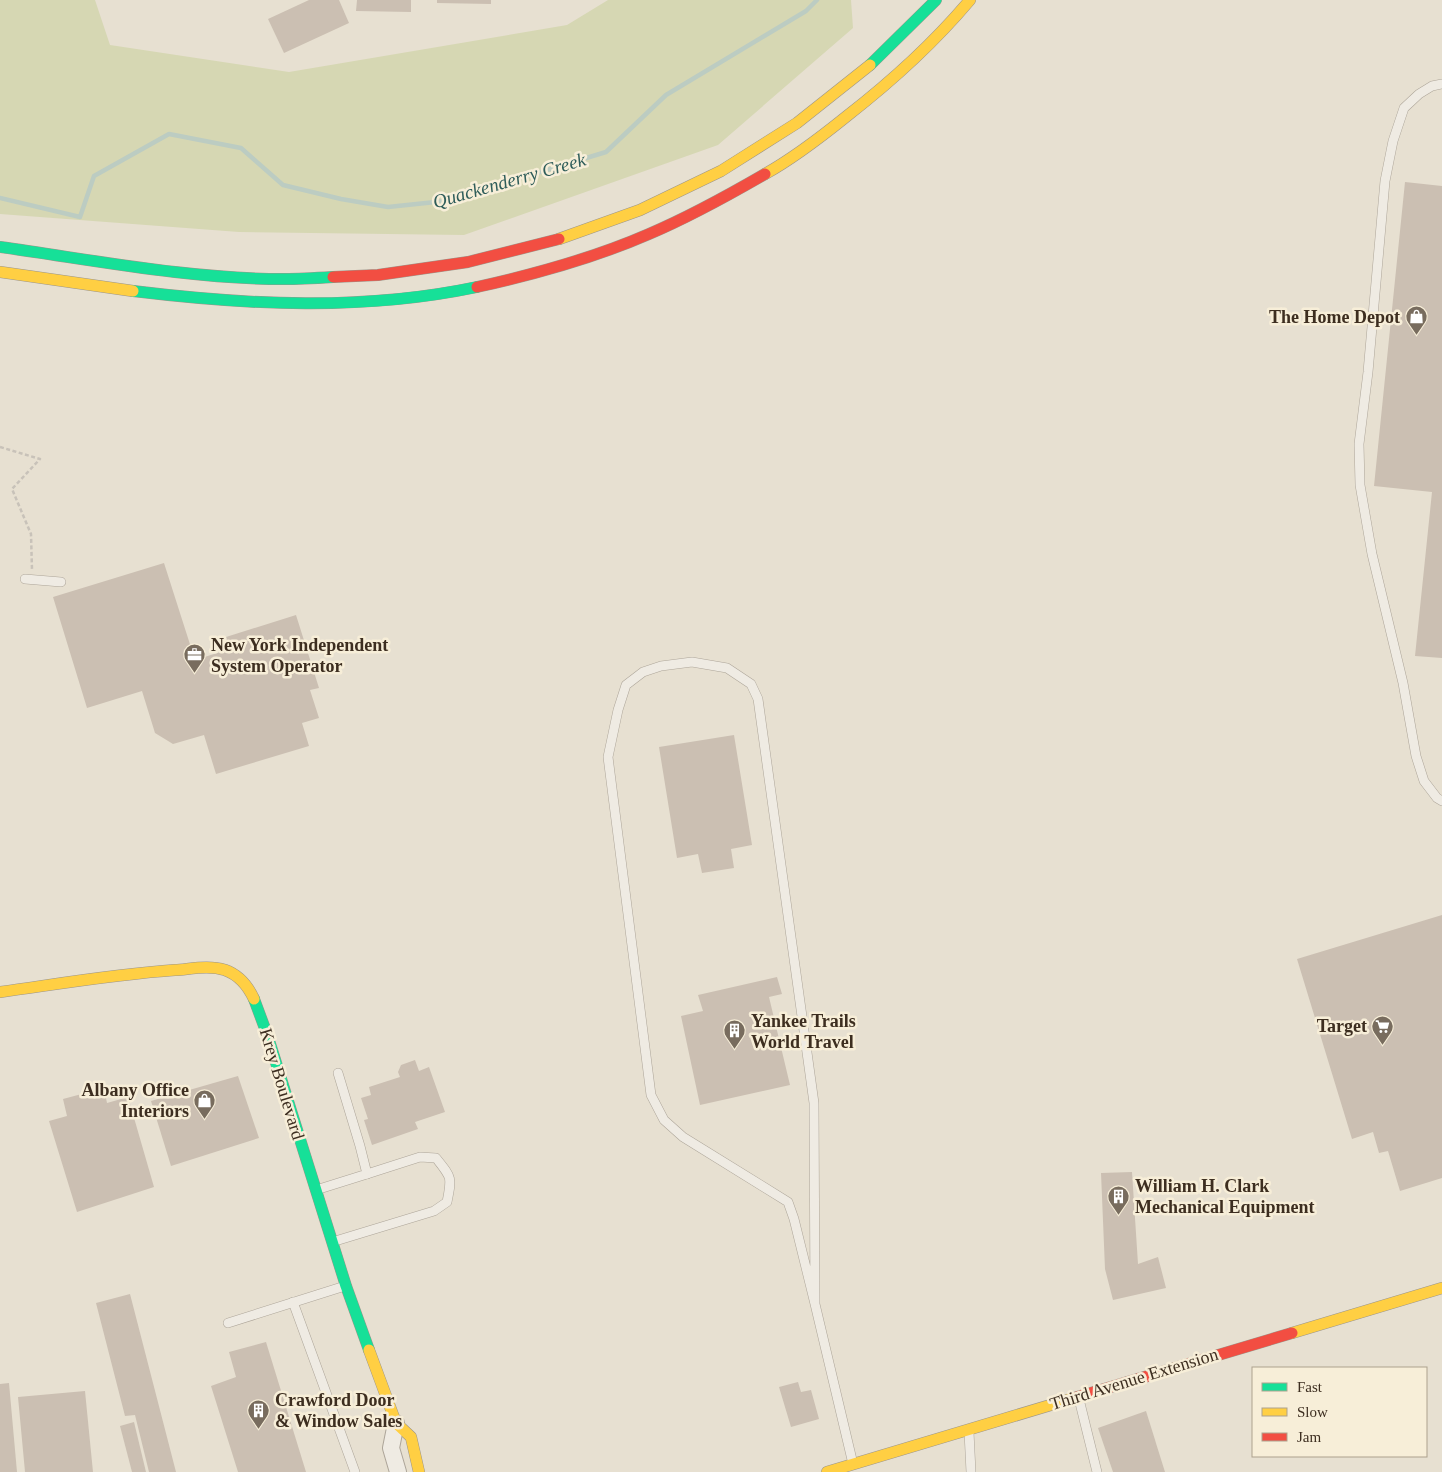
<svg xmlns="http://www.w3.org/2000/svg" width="1442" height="1472" font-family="Georgia,serif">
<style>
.green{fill:#d6d7b3}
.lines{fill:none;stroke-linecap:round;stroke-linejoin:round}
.stream{stroke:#bcccc2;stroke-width:4.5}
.building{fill:#cbbfb2}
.lane-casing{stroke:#ada599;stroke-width:10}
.street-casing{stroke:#ada599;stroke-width:18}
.fast-casing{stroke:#9c958a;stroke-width:12}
.slow-casing{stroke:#9c958a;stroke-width:12}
.jam-casing{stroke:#9c958a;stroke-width:12}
.path{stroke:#c8c2b9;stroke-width:2.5;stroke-dasharray:4 2.5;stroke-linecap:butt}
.lane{stroke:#efebe3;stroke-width:9}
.street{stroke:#efebe3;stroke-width:16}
.fast{stroke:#16e098;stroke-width:11}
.slow{stroke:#ffcf43;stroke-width:11}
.jam{stroke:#f24e42;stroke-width:11}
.labels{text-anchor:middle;stroke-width:5;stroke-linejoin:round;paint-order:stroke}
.poi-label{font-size:18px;font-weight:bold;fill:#3d2e20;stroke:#f7eed8;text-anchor:start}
.street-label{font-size:18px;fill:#3d2e20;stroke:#f7eed8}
.water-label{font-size:19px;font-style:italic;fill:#2f5d5a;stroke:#f7eed8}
</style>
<rect width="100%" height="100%" fill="#e7e0d1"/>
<path class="green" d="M 0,0 L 95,0 L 110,45 L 289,72 L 567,25 L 608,0 L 851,0 L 853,28 L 718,145 L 464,235 L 239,232 L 0,214 Z"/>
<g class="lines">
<path class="stream" d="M 0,198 L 80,217 L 94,176 L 169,134 L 241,148 L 283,185 L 341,199 L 388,207 L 445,201 L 606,152 L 666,95 L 806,11 L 817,0"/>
</g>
<g class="building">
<path d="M 309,0 L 339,0 L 349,23 L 284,53 L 268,19 Z"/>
<path d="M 357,0 L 411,0 L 411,12 L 356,11 Z"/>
<path d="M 437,0 L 491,0 L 491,4 L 437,3 Z"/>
<path d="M 1405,182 L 1442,186 L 1442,658 L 1415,656 L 1432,492 L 1374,486 Z"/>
<path d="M 164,563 L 195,660 L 230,649 L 226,637 L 296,615 L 319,688 L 310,690 L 319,718 L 302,723 L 309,746 L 216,774 L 204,735 L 173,744 L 155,733 L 142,691 L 87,708 L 53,597 Z"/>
<path d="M 734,735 L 752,845 L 731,849 L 734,868 L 702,873 L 698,854 L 677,858 L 659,747 Z"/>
<path d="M 1442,915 L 1442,1178 L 1400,1191 L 1388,1151 L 1379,1153 L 1373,1132 L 1352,1139 L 1297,959 Z"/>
<path d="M 777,977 L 782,994 L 769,997 L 790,1085 L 700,1105 L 681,1016 L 703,1011 L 698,995 Z"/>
<path d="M 415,1060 L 419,1071 L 429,1067 L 445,1112 L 415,1122 L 418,1129 L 372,1145 L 364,1120 L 368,1119 L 361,1098 L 371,1095 L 369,1087 L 400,1077 L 398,1072 L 401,1065 Z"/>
<path d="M 238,1076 L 259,1138 L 171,1166 L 151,1101 Z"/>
<path d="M 104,1088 L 107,1103 L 128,1097 L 154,1187 L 77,1212 L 49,1121 L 67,1116 L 63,1099 Z"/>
<path d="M 1132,1172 L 1138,1264 L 1158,1257 L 1166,1288 L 1113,1300 L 1105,1269 L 1101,1173 Z"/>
<path d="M 130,1294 L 176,1472 L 149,1472 L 135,1415 L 125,1416 L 96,1303 Z"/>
<path d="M 266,1342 L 306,1472 L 238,1472 L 211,1386 L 236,1377 L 229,1352 Z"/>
<path d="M 798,1382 L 801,1392 L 811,1390 L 819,1419 L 791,1427 L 779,1387 Z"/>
<path d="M 9,1383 L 17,1472 L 0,1472 L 0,1384 Z"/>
<path d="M 85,1391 L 93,1472 L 25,1472 L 18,1397 Z"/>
<path d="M 1146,1411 L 1165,1472 L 1113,1472 L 1098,1428 Z"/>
<path d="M 134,1422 L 146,1472 L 132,1472 L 120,1426 Z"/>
</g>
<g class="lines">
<defs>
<g id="lane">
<path d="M 1442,84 L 1432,86 L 1419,94 L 1404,108 L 1393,141 L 1385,181 L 1368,372 L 1359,444 L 1360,485 L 1372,554 L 1403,683 L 1416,756 L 1424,781 L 1437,798 L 1442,801"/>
<path d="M 25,579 L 61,582"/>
<path d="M 316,1190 L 367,1174 L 360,1146 L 338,1073"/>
<path d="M 332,1242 L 434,1211 L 447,1202 C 452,1177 452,1178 436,1158 L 420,1157 L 367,1174"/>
<path d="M 293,1302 L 355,1472"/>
<path d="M 815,1304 L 794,1219 L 788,1202 L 683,1137 L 664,1120 L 651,1095 L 608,757 L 618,710 L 626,685 L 643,672 L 661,666 L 692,662 L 727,668 L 751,684 L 758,699 L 814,1103 L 815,1304 L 853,1464"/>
<path d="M 228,1323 L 345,1286"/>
<path d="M 1079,1399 L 1097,1472"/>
<path d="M 969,1432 L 971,1472"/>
</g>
<path id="street" d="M 396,1423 L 391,1448 L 398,1472"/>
<g id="fast">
<path d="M 870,65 L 936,0"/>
<path d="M 0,247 C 94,260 189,279 284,279 C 300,279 317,278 333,277"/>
<path d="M 133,291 C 248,305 363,311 477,287"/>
<path d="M 254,999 L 267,1034 L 346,1286 L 369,1350"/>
</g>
<g id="slow">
<path d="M 765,174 C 794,158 821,137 847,116 C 892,81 933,44 970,0"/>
<path d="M 559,239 L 640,210 L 721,171 L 797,123 L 870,65"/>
<path d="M 0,272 L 133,291"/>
<path d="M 0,992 C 58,984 116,974 175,970 C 191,969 209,965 225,970 C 239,975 248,986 254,999"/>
<path d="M 1292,1333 L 1442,1288"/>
<path d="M 369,1350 L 396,1423 L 411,1437 L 419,1472"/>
<path d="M 827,1472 L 1074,1398"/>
</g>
<g id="jam">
<path d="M 333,277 L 378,275 L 468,262 L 559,239"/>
<path d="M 477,287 C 536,274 594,258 649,234 C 689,217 727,196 765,174"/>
<path d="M 1074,1398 L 1292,1333"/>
</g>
</defs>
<use href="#lane" class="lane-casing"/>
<use href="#street" class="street-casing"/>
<use href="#fast" class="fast-casing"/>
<use href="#slow" class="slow-casing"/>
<use href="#jam" class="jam-casing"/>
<path class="path" d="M 0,447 L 40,459 L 12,489 L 31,534 L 32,570"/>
<use href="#lane" class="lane"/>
<use href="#street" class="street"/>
<use href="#fast" class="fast"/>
<use href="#slow" class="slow"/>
<use href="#jam" class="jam"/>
</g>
<defs>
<symbol id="shop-pin" viewBox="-11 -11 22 30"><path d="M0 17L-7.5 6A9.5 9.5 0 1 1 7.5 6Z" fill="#786c5e" stroke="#f7eed8"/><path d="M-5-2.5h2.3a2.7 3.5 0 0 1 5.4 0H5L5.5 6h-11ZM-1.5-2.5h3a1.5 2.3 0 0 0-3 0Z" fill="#fff"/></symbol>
<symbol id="office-pin" viewBox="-11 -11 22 30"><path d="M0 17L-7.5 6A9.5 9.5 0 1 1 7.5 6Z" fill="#786c5e" stroke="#f7eed8"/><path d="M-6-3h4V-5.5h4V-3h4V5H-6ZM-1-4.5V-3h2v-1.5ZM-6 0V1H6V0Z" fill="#fff"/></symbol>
<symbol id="supermarket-pin" viewBox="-11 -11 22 30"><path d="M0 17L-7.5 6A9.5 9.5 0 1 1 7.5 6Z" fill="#786c5e" stroke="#f7eed8"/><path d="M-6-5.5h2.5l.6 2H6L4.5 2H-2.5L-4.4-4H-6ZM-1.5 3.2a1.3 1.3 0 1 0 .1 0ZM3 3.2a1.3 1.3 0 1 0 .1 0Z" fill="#fff"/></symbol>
<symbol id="building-pin" viewBox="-11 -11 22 30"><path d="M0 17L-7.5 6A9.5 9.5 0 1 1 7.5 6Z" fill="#786c5e" stroke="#f7eed8"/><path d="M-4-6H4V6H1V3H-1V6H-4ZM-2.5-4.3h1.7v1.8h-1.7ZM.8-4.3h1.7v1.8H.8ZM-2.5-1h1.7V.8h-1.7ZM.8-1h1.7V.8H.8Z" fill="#fff"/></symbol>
</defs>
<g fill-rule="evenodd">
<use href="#shop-pin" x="1404" y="304" width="25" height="34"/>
<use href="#office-pin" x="182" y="642" width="25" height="34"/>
<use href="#supermarket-pin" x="1370" y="1014" width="25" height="34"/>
<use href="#building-pin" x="722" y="1018" width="25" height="34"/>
<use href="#shop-pin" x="192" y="1088" width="25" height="34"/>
<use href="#building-pin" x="1106" y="1184" width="25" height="34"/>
<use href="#building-pin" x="246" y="1398" width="25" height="34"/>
</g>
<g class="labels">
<g class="poi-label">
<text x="1400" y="323" text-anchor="end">The Home Depot</text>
<text x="211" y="651">New York Independent<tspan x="211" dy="21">System Operator</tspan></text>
<text x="751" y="1027">Yankee Trails<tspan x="751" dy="21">World Travel</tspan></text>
<text x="1367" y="1032" text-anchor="end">Target</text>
<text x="189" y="1096" text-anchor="end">Albany Office<tspan x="189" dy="21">Interiors</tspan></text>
<text x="1135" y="1192">William H. Clark<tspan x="1135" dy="21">Mechanical Equipment</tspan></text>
<text x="275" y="1406">Crawford Door<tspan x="275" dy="21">&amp; Window Sales</tspan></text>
</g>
<g class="street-label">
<text transform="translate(282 1084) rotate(73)" y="6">Krey Boulevard</text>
<text transform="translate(1134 1379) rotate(-17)" y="6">Third Avenue Extension</text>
</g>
<g class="water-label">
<text transform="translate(509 180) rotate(-16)" y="7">Quackenderry Creek</text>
</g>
</g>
<rect x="1252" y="1367" width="175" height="90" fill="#f7eed8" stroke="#ada18e"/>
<rect x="1262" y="1383" width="25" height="8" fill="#16e098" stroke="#ada18e"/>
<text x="1297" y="1392" font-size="15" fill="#3d2e20">Fast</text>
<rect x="1262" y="1408" width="25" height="8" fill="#ffcf43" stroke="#ada18e"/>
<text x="1297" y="1417" font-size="15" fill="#3d2e20">Slow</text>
<rect x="1262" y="1433" width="25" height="8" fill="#f24e42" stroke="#ada18e"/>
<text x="1297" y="1442" font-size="15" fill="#3d2e20">Jam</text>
</svg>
